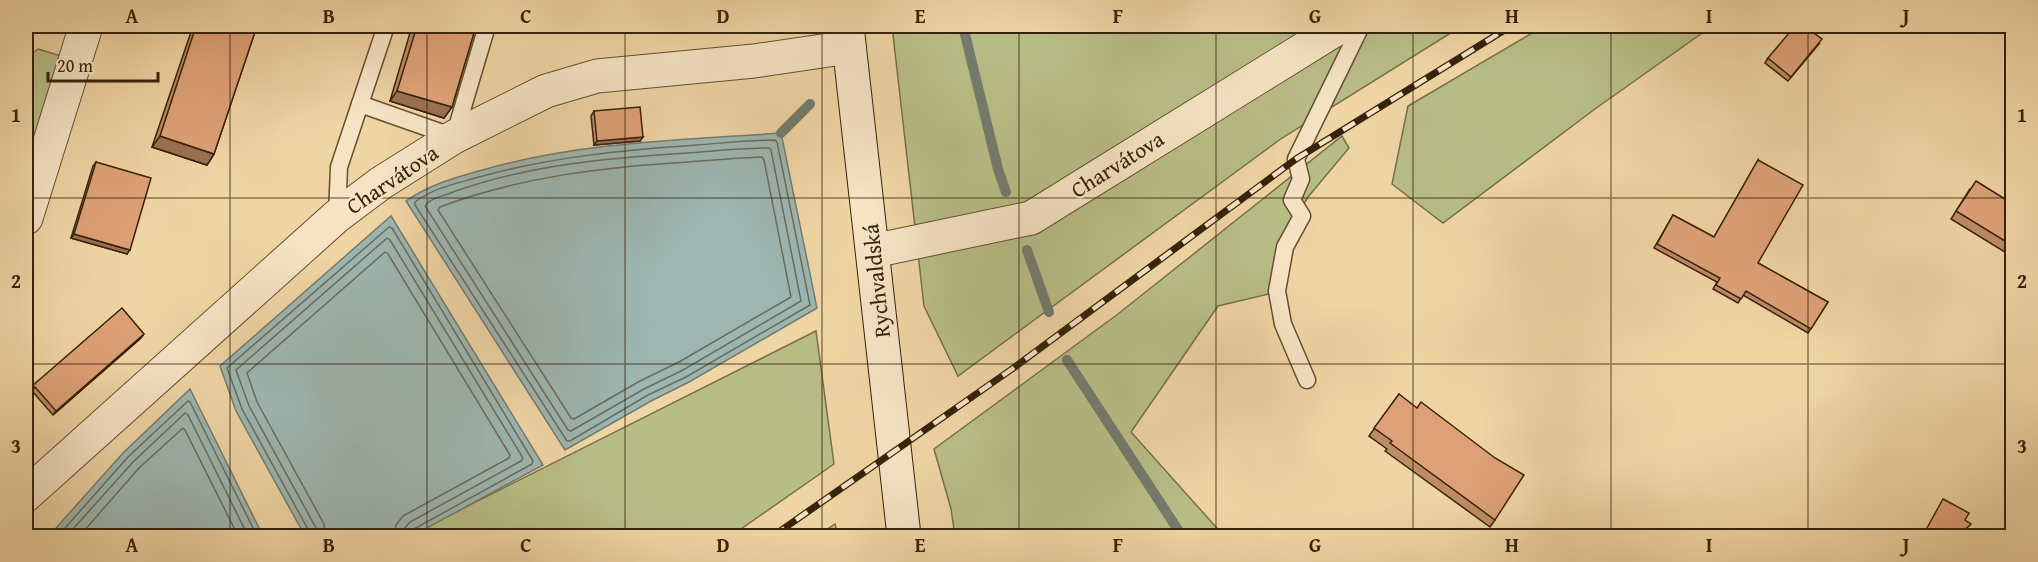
<svg xmlns="http://www.w3.org/2000/svg" width="2038" height="562" font-family="'Gentium Book Plus',serif">
<style>
.green{fill:#b8bd86;stroke:#777048;stroke-width:1.5}
.water{fill:#9db6b1;stroke:#747b6e;stroke-width:1.5}
.lines{fill:none;stroke-linecap:round;stroke-linejoin:round}
.shore{stroke:#6a6c5e;stroke-width:1.5}
.stream{stroke:#747b6e;stroke-width:10}
.lane-casing{stroke:#644f30;stroke-width:19}
.street-casing{stroke:#644f30;stroke-width:35}
.secondary-casing{stroke:#36230a;stroke-width:35}
.lane{stroke:#f5e3c4;stroke-width:16}
.street{stroke:#f5e3c4;stroke-width:33}
.secondary{stroke:#f5e3c4;stroke-width:33}
.rail-casing{stroke:#36230a;stroke-width:7}
.rail{stroke:#f5e3c4;stroke-width:4.5;stroke-dasharray:14;stroke-linecap:butt}
.wall{fill:#bf8a66;stroke:#36230a;stroke-width:1.5}
.shaded-wall{fill:#9b7153;stroke:#36230a;stroke-width:1.5}
.building{fill:#dea177;stroke:#36230a;stroke-width:1.5}
.grid{fill:none;stroke:#36230a;stroke-width:1.5;stroke-opacity:0.55}
.labels{text-anchor:middle;stroke-width:4.5;stroke-linejoin:round;paint-order:stroke}
.street-label{font-size:22px;fill:#36230a;stroke:#f5e3c4}
.neatline{fill:none;stroke:#36230a;stroke-width:2}
.grid-label{font-size:20px;text-anchor:middle;font-weight:bold;fill:#36230a}
</style>
<rect width="100%" height="100%" fill="#efd4a4"/>
<filter id="stains"><feTurbulence type="fractalNoise" baseFrequency=".00333" numOctaves="4"/><feColorMatrix values="0 0 0 0 .2 0 0 0 0 .09 0 0 0 0 .02 0 0 0 .5 -.17"/></filter>
<radialGradient id="worn" r=".72"><stop offset=".6" stop-color="#630" stop-opacity="0"/><stop offset="1" stop-color="#630" stop-opacity=".3"/></radialGradient>
<g class="green">
<path d="M 892,26 L 1462,26 L 1282,138 L 958,376 L 924,306 Z"/>
<path d="M 1544,26 L 1712,26 L 1595,109 L 1443,223 L 1392,184 L 1408,106 Z"/>
<path d="M 38,49 L 61,56 L 26,171 L 26,58 Z"/>
<path d="M 1342,136 L 1349,148 L 1308,197 L 1278,245 L 1269,294 L 1218,306 L 1131,432 L 1224,536 L 955,536 L 951,509 L 934,449 L 1118,314 Z"/>
<path d="M 816,331 L 834,464 L 731,536 L 408,536 Z"/>
<path d="M 835,524 L 838,536 L 817,536 Z"/>
</g>
<g class="water">
<path d="M 781,133 L 817,308 L 689,382 L 651,401 L 565,450 L 406,201 C 430,184 457,177 486,169 C 582,142 682,140 781,133 Z"/>
<path d="M 391,216 L 543,465 L 412,536 L 305,536 L 236,411 L 220,366 Z"/>
<path d="M 190,389 L 263,536 L 60,536 L 56,528 L 123,453 Z"/>
</g>
<g class="lines">
<g class="shore">
<path d="M 775,140 L 777,142 L 810,305 L 686,377 L 648,395 L 570,441 L 567,441 L 415,205 L 415,202 C 433,188 458,183 479,177 C 551,157 623,150 697,145 C 723,143 749,140 775,140 Z"/>
<path d="M 769,148 L 771,150 L 801,301 L 683,370 L 644,389 L 571,431 L 568,430 L 425,206 C 430,198 444,196 453,192 C 527,165 609,158 687,153 C 714,151 742,148 769,148 Z"/>
<path d="M 762,157 L 764,160 L 791,297 L 679,362 L 640,381 L 574,419 L 571,418 L 438,210 L 440,207 C 519,177 604,167 688,162 C 713,160 737,158 762,157 Z"/>
<path d="M 65,536 L 65,528 L 128,457 L 188,401 L 190,402 L 257,536"/>
<path d="M 73,536 L 73,529 L 133,462 L 185,413 L 188,415 L 248,536"/>
<path d="M 82,536 L 83,532 L 139,468 L 183,428 L 185,430 L 238,536"/>
<path d="M 310,536 L 309,531 L 242,409 L 227,368 L 389,227 L 392,228 L 533,461 L 532,464 L 414,529 L 411,536"/>
<path d="M 317,536 L 316,528 L 249,406 L 236,370 L 387,238 L 390,240 L 523,458 L 521,461 L 410,522 L 404,529 L 403,536"/>
<path d="M 326,536 L 324,524 L 257,402 L 247,373 L 385,252 L 388,254 L 510,455 L 509,458 L 403,516 L 396,525 L 394,536"/>
</g>
<g class="stream">
<path d="M 963,26 L 998,169 L 1006,192"/>
<path d="M 781,133 L 810,104"/>
<path d="M 1027,250 L 1049,312"/>
<path d="M 1067,360 L 1182,536"/>
</g>
<defs>
<g id="lane">
<path d="M 360,104 L 454,137 L 487,26"/>
<path d="M 337,215 L 339,167 L 386,26"/>
<path d="M 1307,380 L 1283,324 L 1277,291 L 1285,247 L 1302,216 L 1292,200 L 1301,179 L 1296,159 L 1361,26"/>
</g>
<g id="street">
<path d="M 26,218 L 86,26"/>
<path d="M 873,251 L 1031,218 L 1341,26"/>
<path d="M 26,495 L 337,216 L 381,183 L 454,137 L 546,91 L 597,76 L 754,61 L 849,47"/>
</g>
<path id="secondary" d="M 847,26 L 904,536"/>
</defs>
<use href="#lane" class="lane-casing"/>
<use href="#street" class="street-casing"/>
<use href="#secondary" class="secondary-casing"/>
<use href="#lane" class="lane"/>
<use href="#street" class="street"/>
<use href="#secondary" class="secondary"/>
<defs>
<path id="rail" d="M 773,536 L 1012,369 L 1296,159 L 1511,26"/>
</defs>
<use href="#rail" class="rail-casing"/>
<use href="#rail" class="rail"/>
</g>
<g class="wall">
<path d="M 193,26 L 257,26 L 214,154 L 207,165 L 152,147 Z"/>
<path d="M 412,26 L 476,26 L 452,107 L 444,118 L 390,101 Z"/>
<path d="M 1819,44 L 1788,81 L 1765,63 L 1768,58 Z"/>
<path d="M 594,111 L 640,141 L 594,145 L 591,116 Z"/>
<path d="M 1758,160 L 1758,263 L 1828,302 L 1808,333 L 1743,295 L 1738,303 L 1713,289 L 1717,282 L 1654,248 L 1673,215 L 1714,237 Z"/>
<path d="M 96,162 L 127,254 L 71,238 L 93,166 Z"/>
<path d="M 1970,189 L 2013,204 L 2013,257 L 1951,219 Z"/>
<path d="M 141,338 L 53,415 L 32,391 L 28,391 L 31,387 Z"/>
<path d="M 1399,394 L 1495,520 L 1490,527 L 1385,451 L 1387,449 L 1369,436 Z"/>
</g>
<g class="shaded-wall">
<path d="M 397,91 L 452,107 L 444,118 L 390,101 Z"/>
<path d="M 160,136 L 214,154 L 207,165 L 152,147 Z"/>
<path d="M 643,137 L 640,141 L 594,145 L 597,141 Z"/>
<path d="M 74,234 L 130,250 L 127,254 L 71,238 Z"/>
<path d="M 144,334 L 141,338 L 53,415 L 56,411 Z"/>
<path d="M 31,387 L 35,387 L 32,391 L 28,391 Z"/>
</g>
<g class="building">
<path d="M 196,26 L 257,26 L 214,154 L 160,136 Z"/>
<path d="M 417,26 L 476,26 L 452,107 L 397,91 Z"/>
<path d="M 1795,26 L 1804,26 L 1822,39 L 1791,77 L 1768,58 Z"/>
<path d="M 640,107 L 643,137 L 597,141 L 594,111 Z"/>
<path d="M 1758,160 L 1803,185 L 1758,263 L 1828,302 L 1811,329 L 1746,291 L 1741,299 L 1716,285 L 1720,278 L 1657,244 L 1673,215 L 1714,237 Z"/>
<path d="M 96,162 L 151,178 L 130,250 L 74,234 Z"/>
<path d="M 1976,181 L 2013,204 L 2013,246 L 1956,211 Z"/>
<path d="M 122,308 L 144,334 L 56,411 L 35,387 L 31,387 Z"/>
<path d="M 1399,394 L 1417,408 L 1421,402 L 1495,458 L 1524,475 L 1495,520 L 1390,443 L 1392,441 L 1374,428 Z"/>
<path d="M 1943,499 L 1969,513 L 1965,520 L 1971,524 L 1957,537 L 1922,537 Z"/>
</g>
<path class="grid" d="M 230,26 L 230,536M 427,26 L 427,536M 625,26 L 625,536M 822,26 L 822,536M 1019,26 L 1019,536M 1216,26 L 1216,536M 1413,26 L 1413,536M 1611,26 L 1611,536M 1808,26 L 1808,536M 26,198 L 2012,198M 26,364 L 2012,364"/>
<g class="labels">
<g class="street-label">
<text transform="translate(1117 164) rotate(-32)" y="8">Charvátova</text>
<text transform="translate(392 179) rotate(-34)" y="8">Charvátova</text>
<text transform="translate(876 281) rotate(-96)" y="8">Rychvaldská</text>
</g>
</g>
<rect width="2038" height="562" fill="none" stroke="#efd4a4" stroke-width="66"/>
<path d="M48 72v9h110v-9" fill="none" stroke="#36230a" stroke-width="3"/>
<text x="57" y="72" font-size="18" fill="#36230a" stroke="#f5e3c4" stroke-width="4.5" paint-order="stroke">20 m</text>
<rect x="33" y="33" width="1972" height="496" class="neatline"/>
<g class="grid-label">
<text x="132" y="23">A</text>
<text x="329" y="23">B</text>
<text x="526" y="23">C</text>
<text x="723" y="23">D</text>
<text x="920" y="23">E</text>
<text x="1118" y="23">F</text>
<text x="1315" y="23">G</text>
<text x="1512" y="23">H</text>
<text x="1709" y="23">I</text>
<text x="1906" y="23">J</text>
<text x="16" y="122">1</text>
<text x="2022" y="122">1</text>
<text x="16" y="288">2</text>
<text x="2022" y="288">2</text>
<text x="16" y="453">3</text>
<text x="2022" y="453">3</text>
<text x="132" y="552">A</text>
<text x="329" y="552">B</text>
<text x="526" y="552">C</text>
<text x="723" y="552">D</text>
<text x="920" y="552">E</text>
<text x="1118" y="552">F</text>
<text x="1315" y="552">G</text>
<text x="1512" y="552">H</text>
<text x="1709" y="552">I</text>
<text x="1906" y="552">J</text>
</g>
<rect width="100%" height="100%" filter="url(#stains)"/>
<rect width="100%" height="100%" fill="url(#worn)"/>
</svg>
